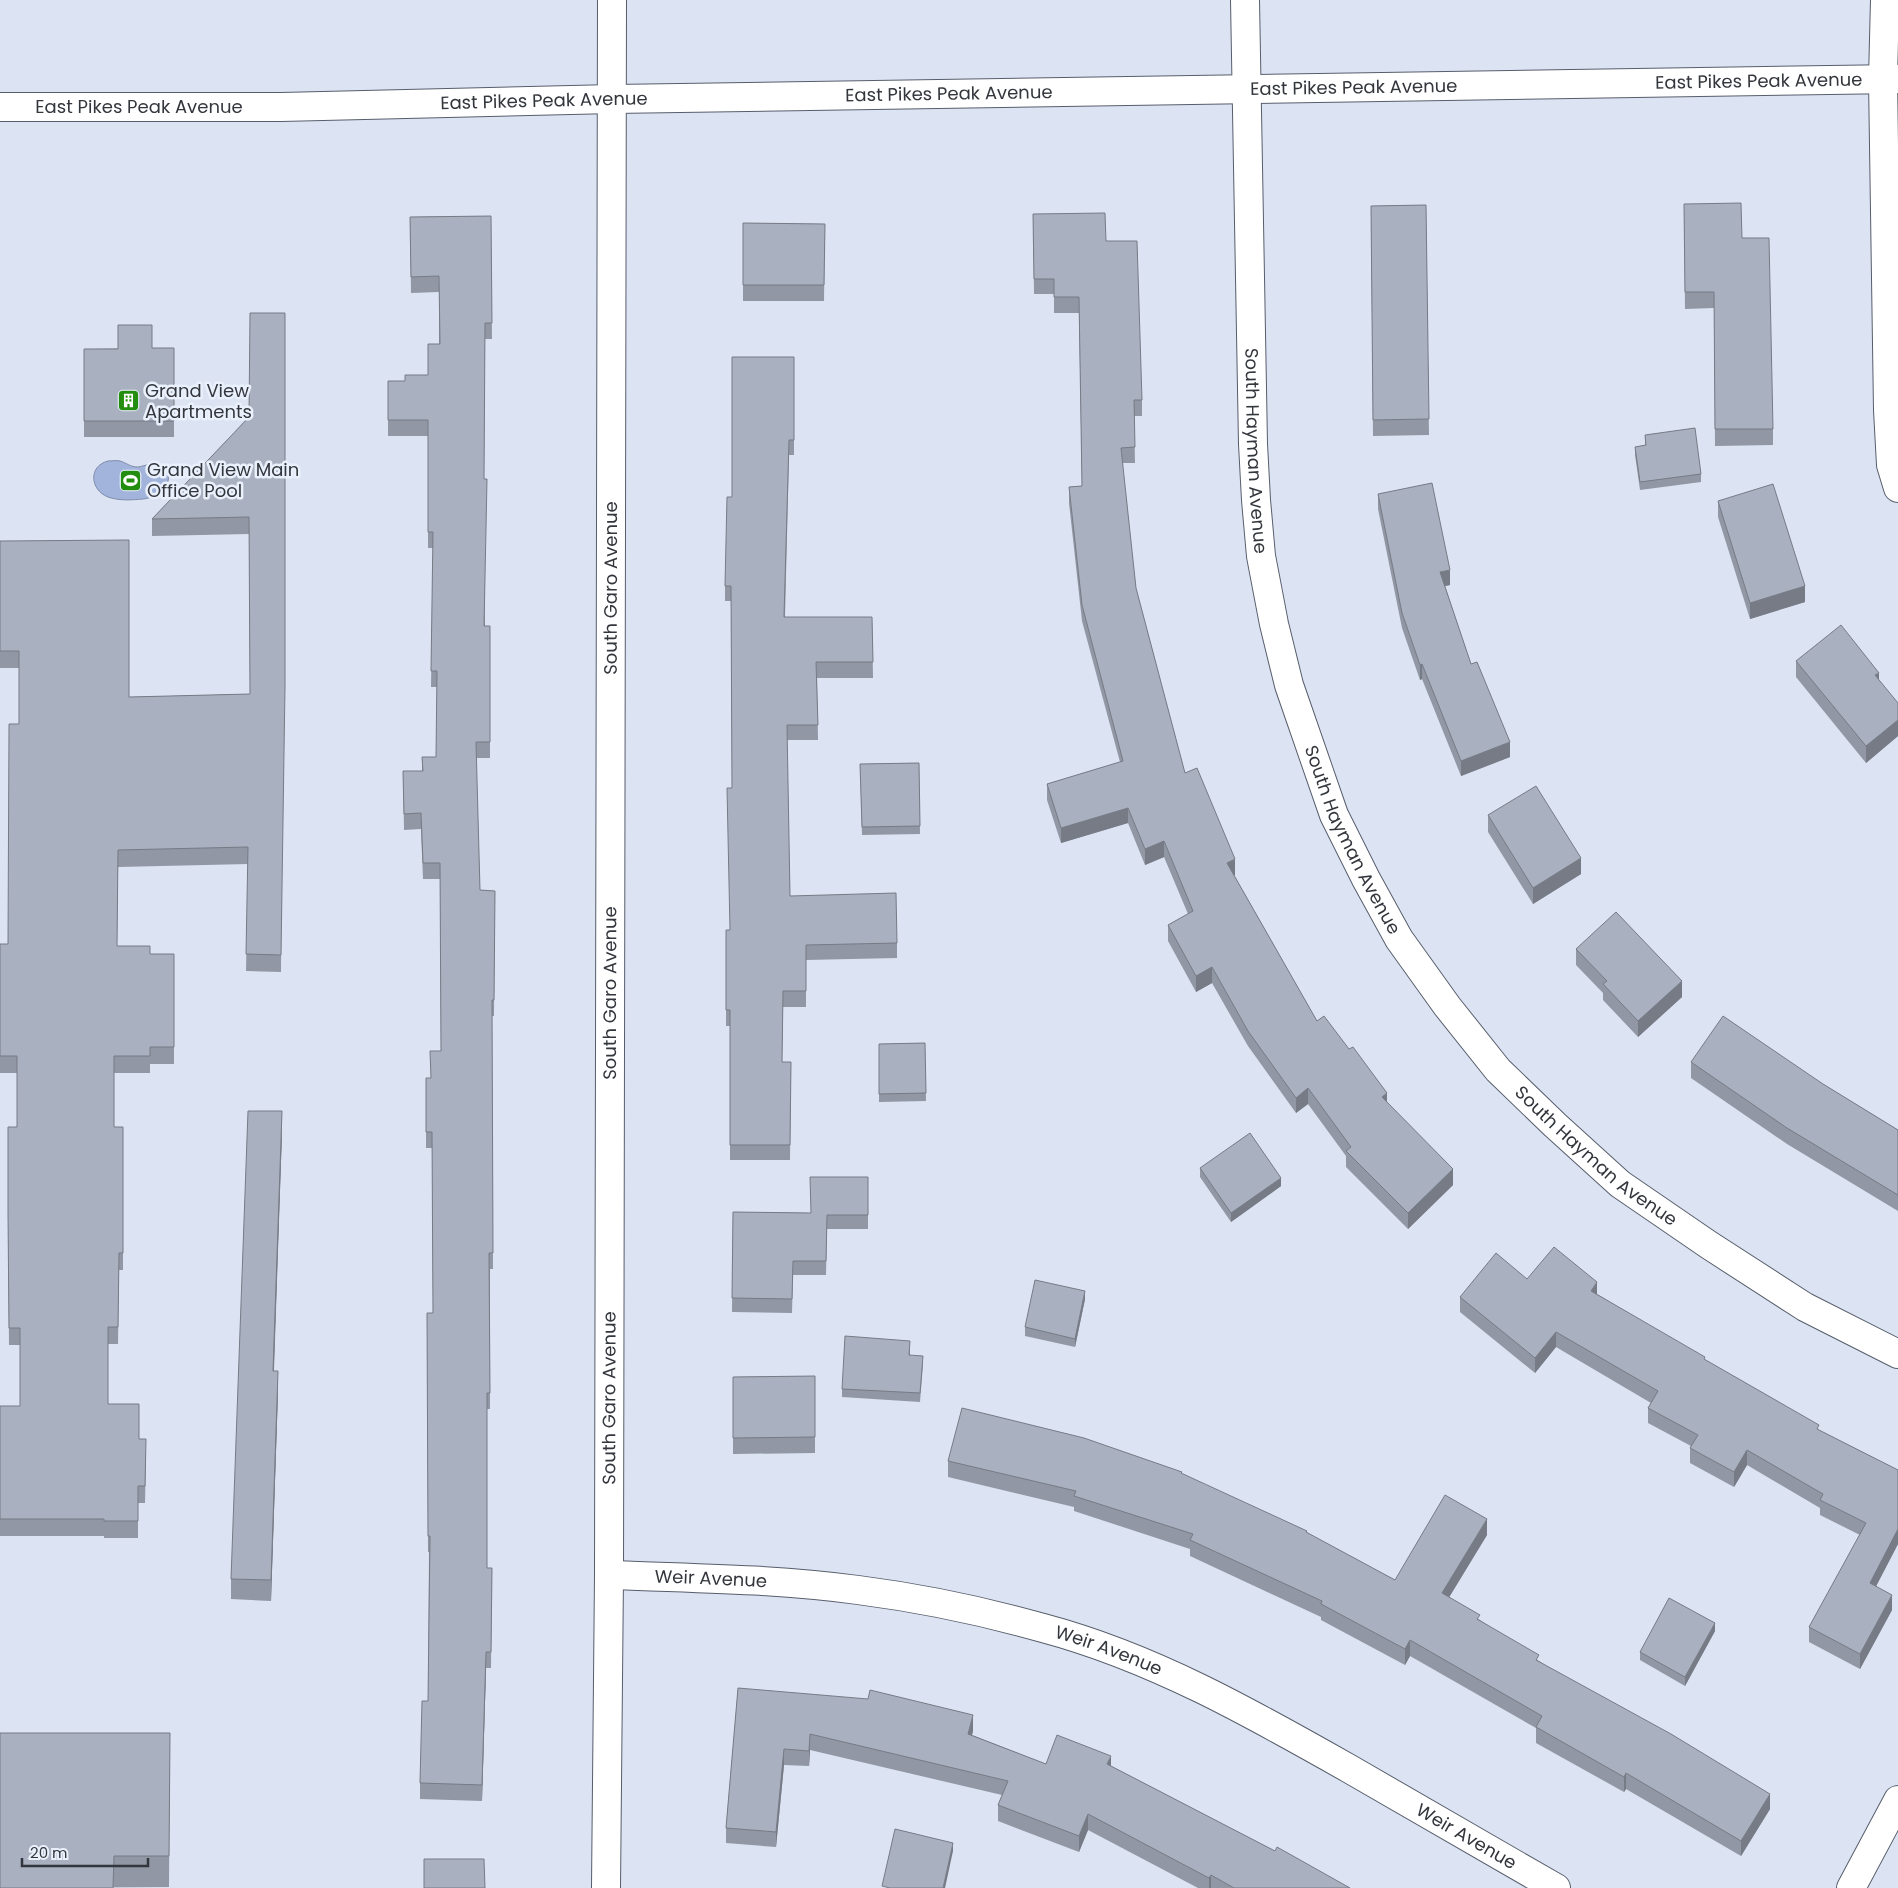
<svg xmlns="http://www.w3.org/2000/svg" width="1898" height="1888" font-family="Poppins,sans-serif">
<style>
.water{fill:#a2b4db;stroke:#818eab}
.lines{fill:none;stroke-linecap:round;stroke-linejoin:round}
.minor-casing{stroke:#575e6b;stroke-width:30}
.secondary-casing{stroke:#575e6b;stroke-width:30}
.minor{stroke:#fff;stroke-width:28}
.secondary{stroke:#fff;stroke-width:28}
.wall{fill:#9197a4}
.shaded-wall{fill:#767b86}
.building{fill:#a9b0bf;stroke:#767b86}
.labels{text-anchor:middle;stroke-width:5;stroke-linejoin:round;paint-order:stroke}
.street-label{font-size:18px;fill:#33363c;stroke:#eaf1fd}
.poi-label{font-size:18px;fill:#33363c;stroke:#eaf1fd;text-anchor:start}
</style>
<rect width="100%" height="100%" fill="#dce3f3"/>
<path class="water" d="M 108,461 C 112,461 117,460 120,461 C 127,463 130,467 138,467 C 146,466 153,461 161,466 C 180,478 159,498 143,499 C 132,500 119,501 108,497 C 90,490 88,466 108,461 Z"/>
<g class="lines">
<defs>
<g id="minor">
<path id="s1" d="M 1245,0 L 1253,444 L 1256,500 L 1261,556 L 1274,624 L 1289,685 L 1334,815 L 1366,879 L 1399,939 L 1447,1006 L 1498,1070 L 1555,1125 L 1620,1184 L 1709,1245 L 1805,1307 L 1898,1354"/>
<path d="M 1885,0 L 1883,79 L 1888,410 L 1891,465 L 1898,488"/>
<path id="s2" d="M 609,1575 C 692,1578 776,1579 858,1590 C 920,1598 983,1611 1043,1628 C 1152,1657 1251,1713 1348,1768 C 1417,1808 1486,1848 1556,1888"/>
<path id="s3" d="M 606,1888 L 609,1575 L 612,0"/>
<path d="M 1851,1888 L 1898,1800"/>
</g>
<g id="secondary">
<path id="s4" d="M 0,107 L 281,107 L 613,99 L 1898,79"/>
</g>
</defs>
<use href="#minor" class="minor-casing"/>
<use href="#secondary" class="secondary-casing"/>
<use href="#minor" class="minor"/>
<use href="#secondary" class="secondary"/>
</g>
<g class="wall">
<path d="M 1684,204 L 1742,238 L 1773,429 L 1773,445 L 1715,446 L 1714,308 L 1685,309 Z"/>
<path d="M 1426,205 L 1429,435 L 1373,436 L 1371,206 Z"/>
<path d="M 1033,214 L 1106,241 L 1142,400 L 1142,416 L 1134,416 L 1135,463 L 1122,463 L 1136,588 L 1185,773 L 1235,875 L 1234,875 L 1317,1021 L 1387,1102 L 1453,1185 L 1408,1229 L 1346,1167 L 1346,1156 L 1308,1104 L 1296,1113 L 1248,1046 L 1212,983 L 1196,992 L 1168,941 L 1168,925 L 1188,914 L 1164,857 L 1145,865 L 1128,823 L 1061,843 L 1047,800 L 1047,784 L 1120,762 L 1082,621 L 1069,503 L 1069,487 L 1082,486 L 1079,313 L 1054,313 L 1054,294 L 1034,294 Z"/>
<path d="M 491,216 L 492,339 L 485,339 L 484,479 L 485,626 L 490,626 L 490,758 L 476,758 L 480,890 L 495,891 L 494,1016 L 492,1016 L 493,1269 L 490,1269 L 490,1409 L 487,1409 L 487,1568 L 492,1568 L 491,1668 L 486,1668 L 482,1801 L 420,1799 L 420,1783 L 428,1701 L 429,1552 L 428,1552 L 427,1313 L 433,1313 L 432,1148 L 426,1148 L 426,1078 L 431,1078 L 441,1051 L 440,879 L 423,879 L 421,829 L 404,830 L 403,771 L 422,771 L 422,757 L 436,757 L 437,687 L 431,687 L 433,548 L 428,548 L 428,436 L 388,436 L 388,381 L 405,381 L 428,375 L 439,344 L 439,292 L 411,293 L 410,217 Z"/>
<path d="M 743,223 L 825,224 L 824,301 L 743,301 Z"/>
<path d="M 285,313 L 281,972 L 246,971 L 248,864 L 118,867 L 117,946 L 150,954 L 174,954 L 174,1064 L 150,1064 L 150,1073 L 114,1073 L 114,1127 L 123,1127 L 123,1270 L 119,1270 L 118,1344 L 108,1344 L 108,1404 L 139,1439 L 146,1456 L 145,1503 L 138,1503 L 138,1538 L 104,1538 L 104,1536 L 0,1536 L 0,1406 L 20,1406 L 20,1345 L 9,1345 L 8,1230 L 17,1127 L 17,1073 L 0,1073 L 0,944 L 8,944 L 19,724 L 19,668 L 0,668 L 0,541 L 129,697 L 250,694 L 249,534 L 152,536 L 152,519 L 249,417 Z"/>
<path d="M 152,348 L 174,348 L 174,437 L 84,437 L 84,349 Z"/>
<path d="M 794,357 L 794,455 L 789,455 L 785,617 L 872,617 L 873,678 L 817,678 L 818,740 L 787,740 L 790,896 L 897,943 L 897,958 L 806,960 L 806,1007 L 783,1007 L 782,1062 L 791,1062 L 790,1160 L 730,1160 L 730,1026 L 726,1026 L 726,930 L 730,930 L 732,788 L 731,601 L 725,601 L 725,586 L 732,497 Z"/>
<path d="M 1645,435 L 1701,474 L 1701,482 L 1640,490 L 1635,455 L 1635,447 L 1645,445 Z"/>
<path d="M 1378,494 L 1450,585 L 1445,586 L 1471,664 L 1510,757 L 1461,776 L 1422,679 L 1420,680 L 1402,628 L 1378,509 Z"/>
<path d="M 1718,501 L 1805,602 L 1750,619 L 1718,517 Z"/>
<path d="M 1796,661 L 1898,703 L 1898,736 L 1866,763 L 1796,677 Z"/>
<path d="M 919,763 L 920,834 L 862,835 L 860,764 Z"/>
<path d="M 1488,815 L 1581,874 L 1533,904 L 1488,832 Z"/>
<path d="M 1576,949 L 1682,997 L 1638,1037 L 1603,1000 L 1603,993 L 1576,965 Z"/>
<path d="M 925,1043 L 926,1101 L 879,1102 L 879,1044 Z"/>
<path d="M 1691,1062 L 1823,1084 L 1898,1130 L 1898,1211 L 1787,1144 L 1691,1078 Z"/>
<path d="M 282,1132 L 274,1371 L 278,1392 L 271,1601 L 231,1599 L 231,1579 Z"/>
<path d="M 1200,1168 L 1281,1186 L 1231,1222 L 1200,1177 Z"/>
<path d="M 868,1177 L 868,1229 L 827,1229 L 826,1275 L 793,1275 L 792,1313 L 732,1312 L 733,1212 L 811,1213 Z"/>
<path d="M 1597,1294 L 1819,1430 L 1898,1470 L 1898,1544 L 1876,1586 L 1892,1610 L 1860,1669 L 1809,1642 L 1809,1627 L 1860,1535 L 1820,1515 L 1820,1508 L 1747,1465 L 1734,1487 L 1690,1463 L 1690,1448 L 1691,1446 L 1648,1423 L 1648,1408 L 1651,1403 L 1556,1347 L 1535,1373 L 1460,1312 L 1460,1297 Z"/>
<path d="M 1085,1299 L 1075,1347 L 1025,1336 L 1025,1327 Z"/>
<path d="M 910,1349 L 910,1356 L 923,1364 L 920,1402 L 842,1397 L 842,1389 Z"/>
<path d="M 815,1376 L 815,1453 L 733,1454 L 733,1377 Z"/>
<path d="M 948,1461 L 1182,1474 L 1307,1533 L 1395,1580 L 1487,1535 L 1449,1597 L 1480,1620 L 1539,1661 L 1770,1809 L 1741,1856 L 1626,1789 L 1624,1792 L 1536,1743 L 1536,1728 L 1410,1656 L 1405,1665 L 1321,1620 L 1321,1617 L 1190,1556 L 1190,1549 L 1074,1511 L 1074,1507 L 948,1477 Z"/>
<path d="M 1715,1631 L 1685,1686 L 1640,1660 L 1640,1652 Z"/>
<path d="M 738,1688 L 973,1731 L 972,1735 L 1046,1764 L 1111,1766 L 1275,1851 L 1350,1888 L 1198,1888 L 1088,1830 L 1079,1852 L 998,1821 L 998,1805 L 1002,1795 L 810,1750 L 809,1766 L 784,1765 L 776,1847 L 726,1843 L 726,1828 Z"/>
<path d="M 170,1733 L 169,1887 L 0,1888 Z"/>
</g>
<g class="shaded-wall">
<path d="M 1450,570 L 1450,585 L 1440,587 L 1440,572 Z"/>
<path d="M 1805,586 L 1805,602 L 1750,619 L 1750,603 Z"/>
<path d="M 1422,664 L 1422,679 L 1420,680 L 1420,665 Z"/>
<path d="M 1879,673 L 1879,689 L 1875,675 Z"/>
<path d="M 1898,720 L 1898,736 L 1866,763 L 1866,746 Z"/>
<path d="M 1510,742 L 1510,757 L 1461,776 L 1461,761 Z"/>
<path d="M 1128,808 L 1128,823 L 1061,843 L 1061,828 Z"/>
<path d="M 1164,841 L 1164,857 L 1145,865 L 1145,849 Z"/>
<path d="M 1581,858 L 1581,874 L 1533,904 L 1533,888 Z"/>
<path d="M 1235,859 L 1235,875 L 1227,878 L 1227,863 Z"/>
<path d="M 1212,967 L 1212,983 L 1196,992 L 1196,976 Z"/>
<path d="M 1682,981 L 1682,997 L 1638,1037 L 1638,1021 Z"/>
<path d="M 1308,1088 L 1308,1104 L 1296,1113 L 1296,1098 Z"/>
<path d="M 1387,1093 L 1387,1109 L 1382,1097 Z"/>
<path d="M 282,1111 L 282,1132 L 273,1392 L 273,1371 Z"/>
<path d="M 1453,1169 L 1453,1185 L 1408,1229 L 1408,1213 Z"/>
<path d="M 1281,1178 L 1281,1186 L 1231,1222 L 1231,1213 Z"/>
<path d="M 1597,1282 L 1597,1298 L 1591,1291 Z"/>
<path d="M 1085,1291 L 1085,1299 L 1075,1347 L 1075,1339 Z"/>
<path d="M 1556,1332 L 1556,1347 L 1535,1373 L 1535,1358 Z"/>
<path d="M 278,1371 L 278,1392 L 271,1601 L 271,1580 Z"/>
<path d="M 1747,1450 L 1747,1465 L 1734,1487 L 1734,1472 Z"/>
<path d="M 1487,1519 L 1487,1535 L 1442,1609 L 1442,1593 Z"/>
<path d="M 1898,1529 L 1898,1544 L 1870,1598 L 1870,1583 Z"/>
<path d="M 1892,1595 L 1892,1610 L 1860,1669 L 1860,1654 Z"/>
<path d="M 1715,1623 L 1715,1631 L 1685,1686 L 1685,1677 Z"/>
<path d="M 1410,1640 L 1410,1656 L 1405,1665 L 1405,1649 Z"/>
<path d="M 486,1652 L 486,1668 L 482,1801 L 482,1785 Z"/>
<path d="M 973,1715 L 973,1731 L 968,1749 L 968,1734 Z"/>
<path d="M 810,1734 L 810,1750 L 809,1766 L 809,1751 Z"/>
<path d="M 784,1749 L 784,1765 L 776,1847 L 776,1832 Z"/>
<path d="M 1111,1756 L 1111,1771 L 1107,1764 Z"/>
<path d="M 1626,1773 L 1626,1789 L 1624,1792 L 1624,1777 Z"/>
<path d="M 1770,1794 L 1770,1809 L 1741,1856 L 1741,1841 Z"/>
<path d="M 1088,1814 L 1088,1830 L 1079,1852 L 1079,1836 Z"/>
<path d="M 953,1843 L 953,1851 L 945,1888 L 943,1888 Z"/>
<path d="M 1211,1875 L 1211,1888 L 1209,1888 L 1209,1878 Z"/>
</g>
<g class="building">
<path d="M 1741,203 L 1742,238 L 1769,238 L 1773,429 L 1715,429 L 1714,292 L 1685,292 L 1684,204 Z"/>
<path d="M 1426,205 L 1429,419 L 1373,420 L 1371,206 Z"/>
<path d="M 1105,213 L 1106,241 L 1137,241 L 1142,400 L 1134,400 L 1135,447 L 1121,448 L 1136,588 L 1185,773 L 1197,768 L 1235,859 L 1227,863 L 1317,1021 L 1324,1016 L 1349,1049 L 1353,1047 L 1387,1093 L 1382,1097 L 1453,1169 L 1408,1213 L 1346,1151 L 1351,1147 L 1308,1088 L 1296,1098 L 1248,1031 L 1212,967 L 1196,976 L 1168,925 L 1193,911 L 1164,841 L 1145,849 L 1128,808 L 1061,828 L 1047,784 L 1123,761 L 1082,605 L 1069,487 L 1082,486 L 1079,297 L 1054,297 L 1054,279 L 1034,279 L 1033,214 Z"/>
<path d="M 491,216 L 492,323 L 485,323 L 484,479 L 487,479 L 484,626 L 490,626 L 490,742 L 476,742 L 480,890 L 495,891 L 494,1000 L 492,1000 L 493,1253 L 489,1253 L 490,1393 L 487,1393 L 487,1568 L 492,1568 L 491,1652 L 486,1652 L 482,1785 L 420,1783 L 422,1701 L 428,1701 L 430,1536 L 428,1536 L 427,1313 L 433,1313 L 432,1132 L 426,1132 L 426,1078 L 431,1078 L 430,1051 L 441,1051 L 440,863 L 423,863 L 421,813 L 404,814 L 403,771 L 423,771 L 422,757 L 436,757 L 437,671 L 431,671 L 433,532 L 428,532 L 428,420 L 388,420 L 388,381 L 405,381 L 405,375 L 428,375 L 428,344 L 440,344 L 439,276 L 411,277 L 410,217 Z"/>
<path d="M 743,223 L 825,224 L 824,285 L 743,285 Z"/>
<path d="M 250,313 L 285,313 L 285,686 L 281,955 L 246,954 L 248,847 L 118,850 L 117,946 L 150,946 L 150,954 L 174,954 L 174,1047 L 150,1047 L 150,1056 L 114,1056 L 114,1127 L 123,1127 L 123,1253 L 119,1253 L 118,1327 L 108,1327 L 108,1404 L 139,1404 L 139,1439 L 146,1439 L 145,1486 L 138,1486 L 138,1521 L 104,1521 L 104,1519 L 0,1519 L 0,1406 L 20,1406 L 20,1328 L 9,1328 L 8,1213 L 8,1127 L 17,1127 L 17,1056 L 0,1056 L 0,944 L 8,944 L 9,724 L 19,724 L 19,651 L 0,651 L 0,541 L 129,540 L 129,697 L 250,694 L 249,517 L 152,519 L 249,417 Z"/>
<path d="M 118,325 L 152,325 L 152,348 L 174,348 L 174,421 L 84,421 L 84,349 L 118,349 Z"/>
<path d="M 732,357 L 794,357 L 794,440 L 789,440 L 784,617 L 872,617 L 873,662 L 816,662 L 818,725 L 787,725 L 790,896 L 896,893 L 897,943 L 806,945 L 806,991 L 783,991 L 782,1062 L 791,1062 L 790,1145 L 730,1145 L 730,1010 L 726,1010 L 726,930 L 730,930 L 727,788 L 732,788 L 731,586 L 725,586 L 727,497 L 732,497 Z"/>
<path d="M 1695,428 L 1701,474 L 1640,482 L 1635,447 L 1646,445 L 1645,435 Z"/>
<path d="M 1432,483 L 1450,570 L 1440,572 L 1471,664 L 1477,662 L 1510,742 L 1461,761 L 1422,664 L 1420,665 L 1402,613 L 1378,494 Z"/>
<path d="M 1773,484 L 1805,586 L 1750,603 L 1718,501 Z"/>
<path d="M 1841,625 L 1879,673 L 1875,675 L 1898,703 L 1898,720 L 1866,746 L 1796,661 Z"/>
<path d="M 919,763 L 920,826 L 862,827 L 860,764 Z"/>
<path d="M 1536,786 L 1581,858 L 1533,888 L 1488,815 Z"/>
<path d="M 1616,912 L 1682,981 L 1638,1021 L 1603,984 L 1607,981 L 1576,949 Z"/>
<path d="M 1723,1016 L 1823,1084 L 1898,1130 L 1898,1195 L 1787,1128 L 1691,1062 Z"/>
<path d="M 925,1043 L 926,1093 L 879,1094 L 879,1044 Z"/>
<path d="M 248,1111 L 282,1111 L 273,1371 L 278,1371 L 271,1580 L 231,1579 Z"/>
<path d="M 1250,1133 L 1281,1178 L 1231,1213 L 1200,1168 Z"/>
<path d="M 810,1177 L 868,1177 L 868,1215 L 827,1215 L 826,1261 L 793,1261 L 792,1299 L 732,1298 L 733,1212 L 811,1213 Z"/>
<path d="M 1554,1247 L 1597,1282 L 1591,1291 L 1705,1357 L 1704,1359 L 1819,1425 L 1817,1429 L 1898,1470 L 1898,1529 L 1870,1583 L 1892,1595 L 1860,1654 L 1809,1627 L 1866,1523 L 1820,1500 L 1823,1494 L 1747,1450 L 1734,1472 L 1690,1448 L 1698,1435 L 1648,1408 L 1658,1391 L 1556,1332 L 1535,1358 L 1460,1297 L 1496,1253 L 1527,1279 Z"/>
<path d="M 1035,1280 L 1085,1291 L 1075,1339 L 1025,1327 Z"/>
<path d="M 845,1336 L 910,1341 L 909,1355 L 923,1356 L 920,1393 L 842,1389 Z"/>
<path d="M 815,1376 L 815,1437 L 733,1438 L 733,1377 Z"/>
<path d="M 962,1408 L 1084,1438 L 1182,1472 L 1181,1473 L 1307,1531 L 1306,1532 L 1395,1580 L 1445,1495 L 1487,1519 L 1442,1593 L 1480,1615 L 1477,1619 L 1539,1655 L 1536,1660 L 1671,1734 L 1770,1794 L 1741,1841 L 1626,1773 L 1624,1777 L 1536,1727 L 1542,1716 L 1410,1640 L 1405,1649 L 1321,1604 L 1322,1601 L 1190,1540 L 1193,1534 L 1074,1496 L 1076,1491 L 948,1461 Z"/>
<path d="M 1669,1598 L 1715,1623 L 1685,1677 L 1640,1652 Z"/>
<path d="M 738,1688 L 868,1699 L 870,1690 L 973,1715 L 968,1734 L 1046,1764 L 1057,1735 L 1111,1756 L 1107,1764 L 1275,1851 L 1277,1847 L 1350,1888 L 1234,1888 L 1211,1875 L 1209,1878 L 1088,1814 L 1079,1836 L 998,1805 L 1008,1781 L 810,1734 L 809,1751 L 784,1749 L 776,1832 L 726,1828 Z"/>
<path d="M 0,1733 L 170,1733 L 169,1856 L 114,1856 L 113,1888 L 0,1888 Z"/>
<path d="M 895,1829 L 953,1843 L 943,1888 L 890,1888 L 882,1886 Z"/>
<path d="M 424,1859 L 484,1859 L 485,1888 L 424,1888 Z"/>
</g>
<defs>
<symbol id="building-square" viewBox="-11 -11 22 22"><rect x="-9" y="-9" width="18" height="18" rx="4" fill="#228d0e" stroke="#eaf1fd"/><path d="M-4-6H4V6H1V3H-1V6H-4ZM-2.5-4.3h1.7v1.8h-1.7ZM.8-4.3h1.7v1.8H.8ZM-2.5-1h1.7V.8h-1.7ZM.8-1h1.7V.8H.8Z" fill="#fff"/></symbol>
<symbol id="stadium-square" viewBox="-11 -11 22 22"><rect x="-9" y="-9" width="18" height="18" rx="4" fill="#228d0e" stroke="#eaf1fd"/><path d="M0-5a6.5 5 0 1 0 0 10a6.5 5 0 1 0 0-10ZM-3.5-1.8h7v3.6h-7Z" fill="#fff"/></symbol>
</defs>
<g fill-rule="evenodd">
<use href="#building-square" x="116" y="388" width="25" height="25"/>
<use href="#stadium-square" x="118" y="468" width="25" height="25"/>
</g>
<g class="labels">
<g class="street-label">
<text dy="6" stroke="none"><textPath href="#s4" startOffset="1759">East Pikes Peak Avenue</textPath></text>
<text dy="6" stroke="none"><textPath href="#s4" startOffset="1354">East Pikes Peak Avenue</textPath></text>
<text dy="6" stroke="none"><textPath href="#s4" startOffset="949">East Pikes Peak Avenue</textPath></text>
<text dy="6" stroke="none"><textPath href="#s4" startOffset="544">East Pikes Peak Avenue</textPath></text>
<text dy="6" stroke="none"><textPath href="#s4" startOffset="139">East Pikes Peak Avenue</textPath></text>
<text dy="6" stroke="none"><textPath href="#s1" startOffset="451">South Hayman Avenue</textPath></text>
<text dy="6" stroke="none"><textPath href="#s3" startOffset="1300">South Garo Avenue</textPath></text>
<text dy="6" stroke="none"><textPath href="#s1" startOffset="856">South Hayman Avenue</textPath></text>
<text dy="6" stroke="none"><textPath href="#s3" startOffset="895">South Garo Avenue</textPath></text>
<text dy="6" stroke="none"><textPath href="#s1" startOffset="1261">South Hayman Avenue</textPath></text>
<text dy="6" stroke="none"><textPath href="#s3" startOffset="490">South Garo Avenue</textPath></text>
<text dy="6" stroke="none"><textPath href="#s2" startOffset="102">Weir Avenue</textPath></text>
<text dy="6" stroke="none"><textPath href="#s2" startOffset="508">Weir Avenue</textPath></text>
<text dy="6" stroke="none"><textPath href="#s2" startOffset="912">Weir Avenue</textPath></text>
</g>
<g class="poi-label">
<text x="145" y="397">Grand View<tspan x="145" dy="21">Apartments</tspan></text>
<text x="147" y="476">Grand View Main<tspan x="147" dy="21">Office Pool</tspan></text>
</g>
</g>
<path d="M22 1858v8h126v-8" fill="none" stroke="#33363c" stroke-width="2.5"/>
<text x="30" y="1858" font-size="15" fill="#33363c" stroke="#eaf1fd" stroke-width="4" paint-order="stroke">20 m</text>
</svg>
